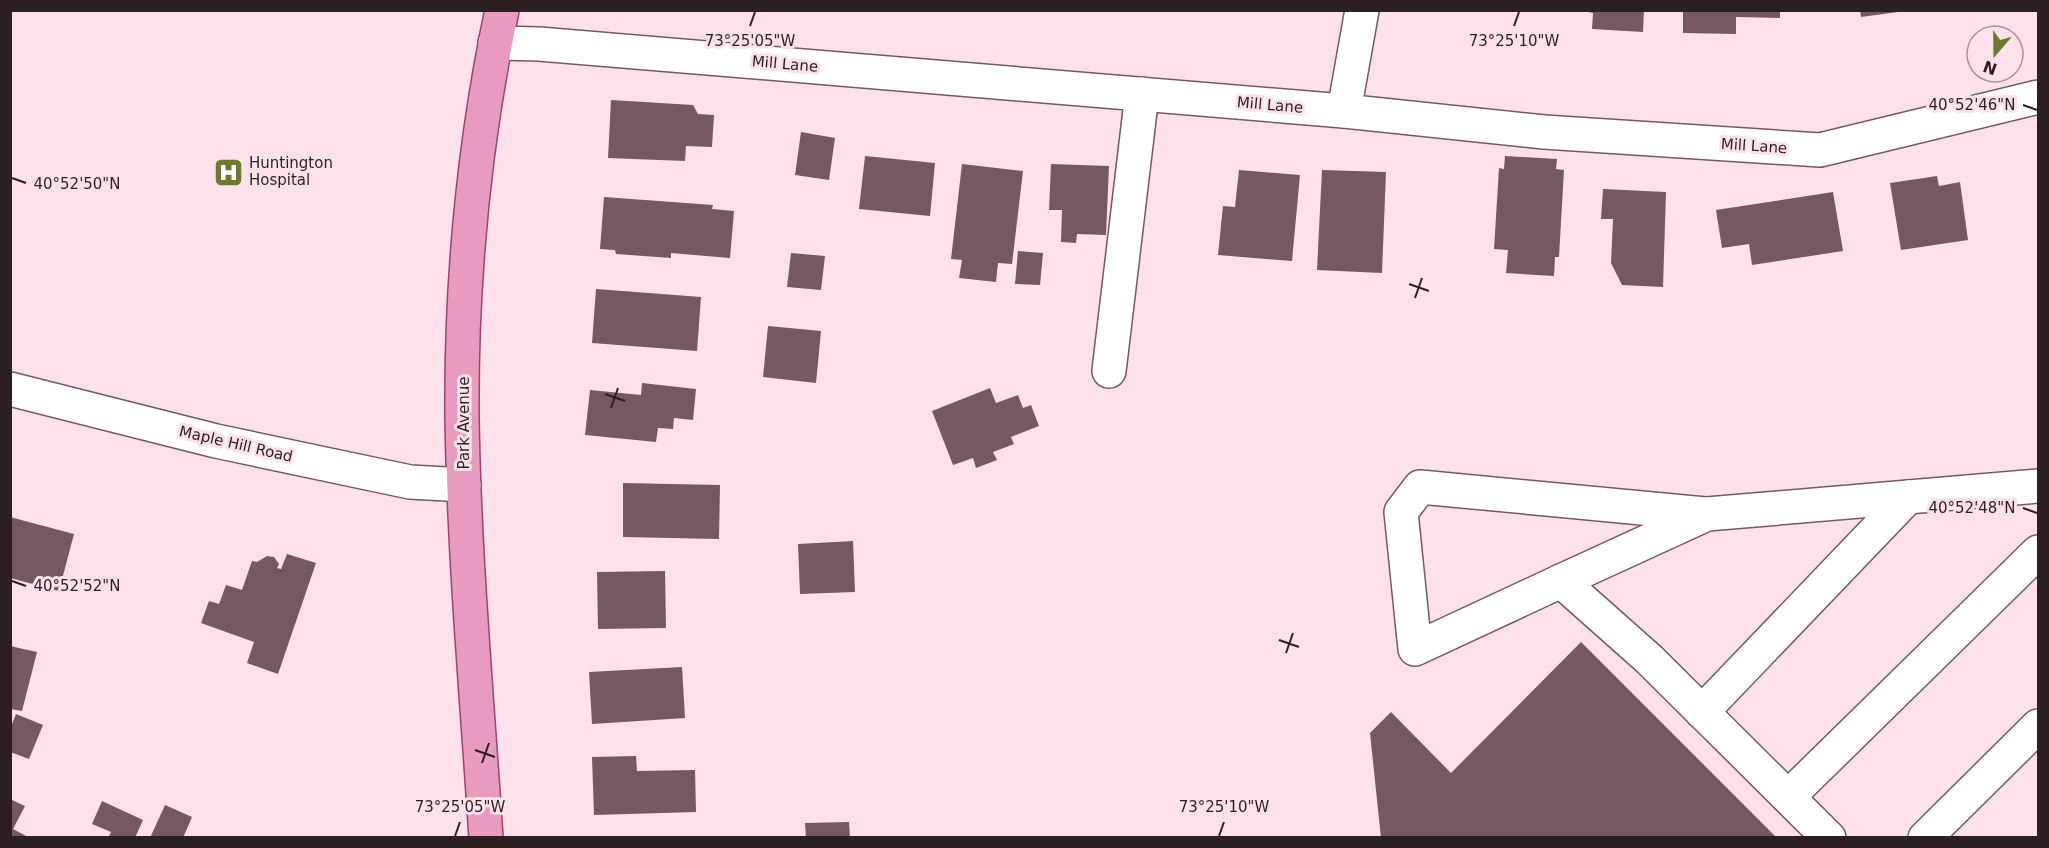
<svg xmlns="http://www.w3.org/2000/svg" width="2049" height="848" font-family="'DejaVu Sans',sans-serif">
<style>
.building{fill:#765863}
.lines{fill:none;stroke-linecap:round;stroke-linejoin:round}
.minor-casing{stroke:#765863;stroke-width:36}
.major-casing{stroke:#9c456c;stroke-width:36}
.minor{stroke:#fff;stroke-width:33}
.major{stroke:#e89bbe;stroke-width:33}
.ticks{fill:none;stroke:#2c1f24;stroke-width:2}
.labels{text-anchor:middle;stroke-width:6;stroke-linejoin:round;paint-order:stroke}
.street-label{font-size:15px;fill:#2c1f24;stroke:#fee1eb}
.poi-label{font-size:15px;fill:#2c1f24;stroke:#fee1eb;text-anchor:start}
.ticks-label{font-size:15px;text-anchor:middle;fill:#2c1f24;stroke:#fee1eb;stroke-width:6;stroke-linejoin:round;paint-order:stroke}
</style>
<rect width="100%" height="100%" fill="#fee1eb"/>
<g class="building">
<path d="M 1578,10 L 1644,10 L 1643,32 L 1592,29 L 1593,13 Z"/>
<path d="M 1683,10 L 1780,10 L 1780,18 L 1736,17 L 1736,34 L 1683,33 Z"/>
<path d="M 1860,10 L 1897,10 L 1898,12 L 1861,17 Z"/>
<path d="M 611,100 L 693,105 L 698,114 L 714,115 L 712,147 L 686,146 L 685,161 L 608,158 Z"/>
<path d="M 801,132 L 835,138 L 829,180 L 795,175 Z"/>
<path d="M 865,156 L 935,163 L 930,216 L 859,209 Z"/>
<path d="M 1505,156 L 1557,159 L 1556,169 L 1564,170 L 1559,257 L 1555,257 L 1554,276 L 1506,273 L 1508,250 L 1494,249 L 1499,168 L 1504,169 Z"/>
<path d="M 962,164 L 1023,171 L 1012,264 L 998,263 L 996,282 L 959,278 L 962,260 L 951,259 Z"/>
<path d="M 1051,164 L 1109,166 L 1106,235 L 1077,234 L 1076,243 L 1061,242 L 1062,210 L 1049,210 Z"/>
<path d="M 1239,170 L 1300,175 L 1292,261 L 1218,255 L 1223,206 L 1235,207 Z"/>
<path d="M 1322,170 L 1386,172 L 1382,273 L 1317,270 Z"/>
<path d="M 1937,176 L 1939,186 L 1960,182 L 1968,240 L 1901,250 L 1890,183 Z"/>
<path d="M 1603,189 L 1666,192 L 1663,287 L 1622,285 L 1611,263 L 1613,219 L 1601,219 Z"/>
<path d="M 1833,192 L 1843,251 L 1752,265 L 1749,244 L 1722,248 L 1716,210 Z"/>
<path d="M 604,197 L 713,205 L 712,209 L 734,211 L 730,258 L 671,253 L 671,258 L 616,254 L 615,250 L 600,249 Z"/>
<path d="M 1018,251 L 1043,253 L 1040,285 L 1015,284 Z"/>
<path d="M 791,253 L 825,256 L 821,290 L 787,287 Z"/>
<path d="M 596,289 L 701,297 L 697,351 L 592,343 Z"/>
<path d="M 768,326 L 821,331 L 816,383 L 763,377 Z"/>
<path d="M 642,383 L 696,389 L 693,420 L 674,418 L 673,429 L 658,428 L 656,442 L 585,435 L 590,390 L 641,395 Z"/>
<path d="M 990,388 L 996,403 L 1018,395 L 1023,408 L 1031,405 L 1039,426 L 1011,437 L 1014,444 L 993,452 L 997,460 L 976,468 L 973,458 L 953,465 L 932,411 Z"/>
<path d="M 623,483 L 720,485 L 719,539 L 623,537 Z"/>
<path d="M 10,517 L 74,534 L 59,591 L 10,578 Z"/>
<path d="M 853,541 L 855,592 L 800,594 L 798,544 Z"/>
<path d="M 287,554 L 316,563 L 278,674 L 247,663 L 254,642 L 201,623 L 209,601 L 219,604 L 226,585 L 242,590 L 252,561 L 257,562 L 267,556 L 274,557 L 279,564 L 277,568 L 281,569 Z"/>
<path d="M 665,571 L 666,628 L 598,629 L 597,572 Z"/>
<path d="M 1581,642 L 1777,838 L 1381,838 L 1370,733 L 1391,712 L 1451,773 Z"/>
<path d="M 10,646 L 37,652 L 22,711 L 10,709 Z"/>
<path d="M 682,667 L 685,718 L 592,724 L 589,672 Z"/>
<path d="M 16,714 L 43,725 L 29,759 L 10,752 L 10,729 Z"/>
<path d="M 636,756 L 637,771 L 695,770 L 696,812 L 594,815 L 592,757 Z"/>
<path d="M 10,799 L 25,806 L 13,829 L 30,838 L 10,838 Z"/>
<path d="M 102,801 L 143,820 L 135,838 L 108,838 L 111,832 L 92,824 Z"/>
<path d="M 165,805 L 192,817 L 183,838 L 150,838 Z"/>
<path d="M 849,822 L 850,838 L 806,838 L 805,823 Z"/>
</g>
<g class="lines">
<defs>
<g id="minor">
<path d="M 495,43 L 539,44 L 1344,111 L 1544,132 L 1820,150 L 2038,97"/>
<path d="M 1344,111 L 1362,10"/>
<path d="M 1109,371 L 1142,94"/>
<path d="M 10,389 L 216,441 L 410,482 L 464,485"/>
<path d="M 1561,581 L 1415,649 L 1401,512 L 1420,487 L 1705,514"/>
<path d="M 1702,712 L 1908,497"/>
<path d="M 1788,797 L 2038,552"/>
<path d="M 1829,838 L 1650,660 L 1561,581 L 1707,514 L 2038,486"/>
<path d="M 1925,838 L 2038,726"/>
</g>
<path id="major" d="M 486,838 C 477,697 464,557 462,416 C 461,281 474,143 502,10"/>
</defs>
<use href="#minor" class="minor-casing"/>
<use href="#major" class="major-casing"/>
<use href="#minor" class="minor"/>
<use href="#major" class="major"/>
</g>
<path class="ticks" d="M 750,26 L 755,12M 1514,26 L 1519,12M 2023,105 L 2037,110M 12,178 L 26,183M 1409,284 L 1429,291M 1415,298 L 1422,278M 605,394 L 625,401M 611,408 L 618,388M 2023,508 L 2037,513M 12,581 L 26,586M 1279,640 L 1299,647M 1286,653 L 1293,633M 475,750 L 495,757M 482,763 L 489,743M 455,836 L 460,822M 1219,836 L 1224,822"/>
<defs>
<symbol id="hospital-square" viewBox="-11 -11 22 22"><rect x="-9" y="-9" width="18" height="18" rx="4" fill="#697c2d" stroke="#fee1eb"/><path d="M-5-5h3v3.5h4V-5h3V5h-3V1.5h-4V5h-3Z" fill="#fff"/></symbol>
</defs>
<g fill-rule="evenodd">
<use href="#hospital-square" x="212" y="156" width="33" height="33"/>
</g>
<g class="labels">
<g class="street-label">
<text transform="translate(785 64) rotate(5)" y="5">Mill Lane</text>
<text transform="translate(1270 105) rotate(5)" y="5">Mill Lane</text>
<text transform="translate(1754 146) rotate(4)" y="5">Mill Lane</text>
<text transform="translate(464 423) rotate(-90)" y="5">Park Avenue</text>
<text transform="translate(236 444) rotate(13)" y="5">Maple Hill Road</text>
</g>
<g class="poi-label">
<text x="249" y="168">Huntington<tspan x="249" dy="17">Hospital</tspan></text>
</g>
</g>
<g class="ticks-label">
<text x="750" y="46">73°25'05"W</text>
<text x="1514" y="46">73°25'10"W</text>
<text x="1972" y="110">40°52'46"N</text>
<text x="77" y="189">40°52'50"N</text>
<text x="1972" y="513">40°52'48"N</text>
<text x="77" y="591">40°52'52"N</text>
<text x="460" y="812">73°25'05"W</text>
<text x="1224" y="812">73°25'10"W</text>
</g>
<rect width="2049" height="848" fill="none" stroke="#2c1f24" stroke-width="24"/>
<g transform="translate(1995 54) rotate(200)"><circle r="28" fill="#fee1eb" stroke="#aa939b" stroke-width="1.5"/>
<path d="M0-4.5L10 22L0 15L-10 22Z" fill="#697c2d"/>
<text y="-9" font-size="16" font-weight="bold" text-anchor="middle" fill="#2c1f24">N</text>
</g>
</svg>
